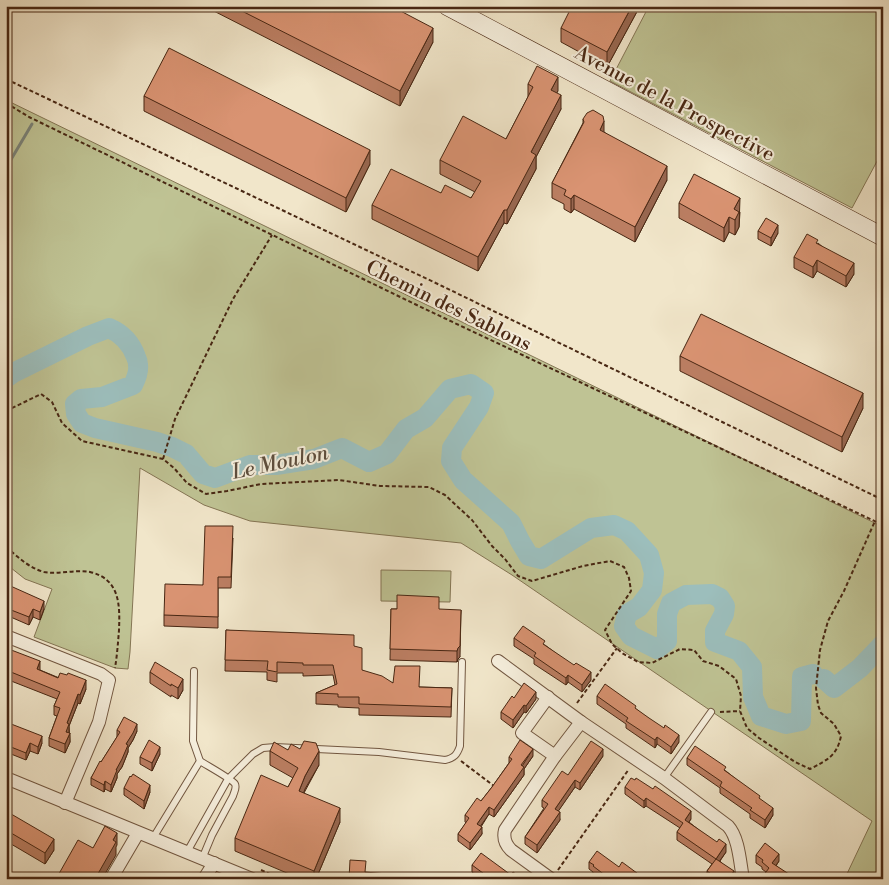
<svg xmlns="http://www.w3.org/2000/svg" width="889" height="885" font-family="'Libre Bodoni',serif">
<style>
.green{fill:#bfc394;stroke:#847554}
.lines{fill:none;stroke-linecap:round;stroke-linejoin:round}
.stream{stroke:#7a8278;stroke-width:3}
.river{stroke:#9cbebc;stroke-width:20}
.service-casing{stroke:#725741;stroke-width:8}
.minor-casing{stroke:#725741;stroke-width:14}
.secondary-casing{stroke:#482713;stroke-width:19}
.path{stroke:#482713;stroke-width:2;stroke-dasharray:4 2.5;stroke-linecap:butt}
.service{stroke:#f6efdd;stroke-width:6}
.minor{stroke:#f6efdd;stroke-width:12}
.secondary{stroke:#f6efdd;stroke-width:18}
.wall{fill:#bb7e62;stroke:#482713}
.shaded-wall{fill:#986750;stroke:#482713}
.building{fill:#d99372;stroke:#482713}
.labels{text-anchor:middle;stroke-width:4;stroke-linejoin:round;paint-order:stroke}
.street-label{font-size:20px;fill:#482713;stroke:#f6efdd}
.water-label{font-size:21px;font-style:italic;fill:#5d4d3d;stroke:#f6efdd}
</style>
<rect width="100%" height="100%" fill="#f1e6ca"/>
<filter id="stains"><feTurbulence type="fractalNoise" baseFrequency=".004" numOctaves="4"/><feColorMatrix values="0 0 0 0 .2 0 0 0 0 .09 0 0 0 0 .02 0 0 0 .5 -.17"/></filter>
<radialGradient id="worn" r=".72"><stop offset=".6" stop-color="#630" stop-opacity="0"/><stop offset="1" stop-color="#630" stop-opacity=".3"/></radialGradient>
<g class="green">
<path d="M 649,6 L 883,6 L 883,150 L 852,208 L 610,81 Z"/>
<path d="M 6,100 L 883,527 L 883,879 L 846,879 L 845,878 L 872,821 L 512,575 L 461,543 L 250,521 L 204,505 L 140,468 L 130,652 L 128,669 L 115,668 L 34,637 L 52,589 L 25,579 L 6,564 Z"/>
<path d="M 381,570 L 451,571 L 450,602 L 381,601 Z"/>
</g>
<g class="lines">
<path class="stream" d="M 6,168 L 32,124"/>
<g class="river">
<path d="M 6,378 L 13,373 L 88,336 L 109,328 C 123,334 131,343 136,357 C 137,359 138,363 138,365 C 139,372 136,379 133,385 L 102,397 L 81,399 L 75,404 L 76,414 L 82,423 L 95,428 L 157,442 L 172,447 L 186,454 L 203,474 L 215,478 L 250,465 L 276,465 L 314,459 L 342,448 L 369,462 L 387,454 L 406,429 L 425,418 L 450,389 L 471,384 L 484,393 L 479,407 L 452,448 L 451,461 L 463,480 L 511,523 L 520,541 L 529,556 L 541,559 L 591,528 L 614,525 L 627,531 L 649,555 L 654,573 L 652,590 L 639,607 L 627,614 L 624,626 L 631,636 L 657,649 L 667,641 L 667,614 L 671,603 L 686,595 L 712,594 L 720,598 L 725,606 L 724,614 L 715,631 L 715,642 L 739,651 L 752,667 L 753,697 L 761,716 L 786,724 L 801,721 L 802,677 L 813,674"/>
<path d="M 824,679 L 834,688 L 860,668 L 883,644"/>
</g>
<defs>
<g id="service">
<path d="M 194,671 L 193,741 L 200,761"/>
<path d="M 664,778 L 711,712"/>
<path d="M 153,838 L 200,761 C 206,765 232,779 235,784 C 237,788 234,792 233,796 L 212,835 L 202,859"/>
<path d="M 187,852 L 228,779 L 253,754 L 263,748 L 275,747 L 379,752 L 445,760 C 454,758 457,755 460,746 L 462,662"/>
</g>
<g id="minor">
<path d="M 6,636 L 101,674 L 109,680 L 99,722 L 65,803"/>
<path d="M 498,661 L 581,722 L 664,778 L 728,826 C 739,838 740,863 743,879"/>
<path d="M 548,697 L 522,733 L 555,756"/>
<path d="M 6,778 L 252,879"/>
<path d="M 111,879 L 138,833"/>
<path d="M 204,879 L 214,863"/>
<path d="M 551,879 L 511,850 C 506,845 503,838 505,830 L 555,756 L 581,722"/>
</g>
<path id="secondary" d="M 447,6 L 883,237"/>
</defs>
<use href="#service" class="service-casing"/>
<use href="#minor" class="minor-casing"/>
<use href="#secondary" class="secondary-casing"/>
<g class="path">
<path d="M 6,79 L 442,286 L 883,500"/>
<path d="M 6,103 L 29,117 L 425,309 L 883,525"/>
<path d="M 6,411 L 41,394 L 52,402 L 62,423 L 82,441 L 163,459 L 174,468 L 187,483 L 206,494 L 227,491 L 261,484 L 339,480 L 380,486 L 429,487 L 445,495 L 472,520 L 492,546 L 505,559 L 518,576 L 532,581 L 583,566 L 610,561 L 624,567 L 629,578 L 631,591 L 605,630 L 612,644 L 622,653 L 638,662 L 652,663 L 680,649 L 694,650 L 703,661 L 719,666 L 736,679 L 741,696 L 740,711 L 747,728 L 759,738 L 795,762 L 810,769 C 827,760 837,756 841,736 L 834,724 L 821,713 L 818,705 L 816,688 L 820,650 L 828,621 L 844,591 L 875,521"/>
<path d="M 163,459 L 175,419 L 233,299 L 272,235"/>
<path d="M 6,547 C 18,557 29,568 44,572 C 59,575 75,569 90,572 C 120,579 120,605 119,630 C 118,643 117,656 115,668"/>
<path d="M 577,703 L 617,648"/>
<path d="M 720,712 L 740,711"/>
<path d="M 461,761 L 494,786"/>
<path d="M 261,870 L 281,879"/>
<path d="M 558,870 L 629,769"/>
</g>
<use href="#service" class="service"/>
<use href="#minor" class="minor"/>
<use href="#secondary" class="secondary"/>
</g>
<g class="wall">
<path d="M 204,6 L 391,6 L 433,42 L 400,106 Z"/>
<path d="M 640,6 L 607,67 L 561,42 L 561,28 Z"/>
<path d="M 528,84 L 558,91 L 556,93 L 561,109 L 536,157 L 536,169 L 507,224 L 504,223 L 478,271 L 372,219 L 372,205 L 441,193 L 471,198 L 475,192 L 440,174 L 440,160 L 506,139 L 528,97 Z"/>
<path d="M 144,96 L 370,164 L 346,212 L 144,111 Z"/>
<path d="M 583,119 L 604,132 L 667,180 L 635,242 L 574,209 L 571,213 L 564,209 L 564,204 L 552,198 L 552,183 L 583,123 Z"/>
<path d="M 679,203 L 740,212 L 739,227 L 735,235 L 729,232 L 724,242 L 679,218 Z"/>
<path d="M 758,231 L 778,233 L 771,246 L 758,239 Z"/>
<path d="M 818,243 L 854,274 L 846,287 L 817,271 L 813,278 L 794,268 L 794,257 Z"/>
<path d="M 680,356 L 863,408 L 842,452 L 680,371 Z"/>
<path d="M 233,538 L 231,588 L 218,588 L 218,628 L 164,626 L 164,615 L 203,585 Z"/>
<path d="M 6,584 L 44,609 L 40,620 L 33,617 L 29,625 L 6,615 Z"/>
<path d="M 391,609 L 439,609 L 460,657 L 458,659 L 457,662 L 390,660 Z"/>
<path d="M 226,630 L 354,646 L 362,671 L 393,683 L 419,687 L 452,688 L 451,717 L 359,715 L 359,708 L 338,707 L 338,705 L 316,704 L 316,693 L 335,685 L 333,675 L 303,676 L 303,673 L 277,673 L 277,682 L 267,680 L 267,672 L 225,671 Z"/>
<path d="M 514,638 L 545,645 L 591,680 L 582,692 L 568,682 L 566,685 L 534,664 L 534,659 L 514,646 Z"/>
<path d="M 6,648 L 40,670 L 86,689 L 80,704 L 78,703 L 69,726 L 70,742 L 65,753 L 49,746 L 49,738 L 57,716 L 54,715 L 54,706 L 57,699 L 6,679 Z"/>
<path d="M 150,672 L 183,690 L 178,699 L 171,695 L 171,697 L 150,683 Z"/>
<path d="M 597,696 L 636,709 L 679,742 L 671,754 L 657,744 L 655,748 L 626,728 L 626,724 L 597,704 Z"/>
<path d="M 514,698 L 536,699 L 526,713 L 524,712 L 513,728 L 501,719 L 501,712 Z"/>
<path d="M 6,722 L 42,743 L 38,754 L 30,751 L 26,760 L 6,752 Z"/>
<path d="M 117,730 L 137,731 L 133,740 L 128,748 L 128,752 L 122,767 L 117,774 L 117,778 L 111,792 L 105,789 L 104,792 L 91,785 L 91,778 L 117,737 Z"/>
<path d="M 288,750 L 319,765 L 304,793 L 340,822 L 316,879 L 301,879 L 235,851 L 235,838 L 288,787 L 293,778 L 270,765 L 270,751 Z"/>
<path d="M 160,754 L 152,771 L 140,764 L 140,757 Z"/>
<path d="M 533,756 L 524,769 L 524,775 L 494,817 L 489,814 L 481,827 L 482,834 L 470,850 L 458,841 L 458,834 L 466,823 L 465,822 L 465,815 L 481,801 L 492,787 L 509,763 L 509,757 Z"/>
<path d="M 603,756 L 580,790 L 575,787 L 558,811 L 560,820 L 537,853 L 525,844 L 525,837 L 544,808 L 542,807 L 542,800 L 568,775 Z"/>
<path d="M 687,758 L 726,771 L 760,799 L 773,815 L 765,828 L 750,818 L 750,814 L 720,793 L 720,788 L 687,765 Z"/>
<path d="M 625,787 L 691,819 L 689,822 L 726,852 L 720,861 L 735,879 L 707,878 L 707,871 L 712,864 L 677,840 L 677,832 L 680,828 L 646,806 L 644,808 L 625,794 Z"/>
<path d="M 124,788 L 150,792 L 144,809 L 124,795 Z"/>
<path d="M 6,811 L 54,850 L 45,864 L 6,841 Z"/>
<path d="M 756,855 L 779,861 L 776,866 L 795,879 L 763,879 L 763,876 L 766,872 L 762,869 L 762,867 L 756,863 Z"/>
<path d="M 589,862 L 619,867 L 645,879 L 600,879 L 593,874 L 593,872 L 589,869 Z"/>
<path d="M 472,865 L 511,875 L 523,879 L 481,879 L 472,872 Z"/>
</g>
<g class="shaded-wall">
<path d="M 632,6 L 640,6 L 607,67 L 607,52 Z"/>
<path d="M 433,28 L 433,42 L 400,106 L 400,91 Z"/>
<path d="M 558,77 L 558,91 L 551,103 L 551,90 Z"/>
<path d="M 561,95 L 561,109 L 536,157 L 536,169 L 507,224 L 507,210 L 531,152 Z"/>
<path d="M 604,121 L 604,135 L 600,130 Z"/>
<path d="M 370,150 L 370,164 L 346,212 L 346,198 Z"/>
<path d="M 667,166 L 667,180 L 635,242 L 635,227 Z"/>
<path d="M 574,195 L 574,209 L 571,213 L 571,199 Z"/>
<path d="M 740,198 L 739,227 L 735,235 L 735,220 L 734,209 Z"/>
<path d="M 504,210 L 504,223 L 478,271 L 478,257 Z"/>
<path d="M 729,217 L 729,232 L 724,242 L 724,228 Z"/>
<path d="M 778,225 L 778,233 L 771,246 L 771,238 Z"/>
<path d="M 817,260 L 817,271 L 813,278 L 813,267 Z"/>
<path d="M 854,263 L 854,274 L 846,287 L 846,276 Z"/>
<path d="M 863,393 L 863,408 L 842,452 L 842,437 Z"/>
<path d="M 44,601 L 44,609 L 40,620 L 40,612 Z"/>
<path d="M 33,609 L 33,617 L 29,625 L 29,617 Z"/>
<path d="M 461,610 L 460,657 L 458,659 L 457,662 L 457,651 Z"/>
<path d="M 40,661 L 40,670 L 37,678 L 37,669 Z"/>
<path d="M 591,672 L 591,680 L 582,692 L 582,685 Z"/>
<path d="M 568,675 L 568,682 L 566,685 L 566,678 Z"/>
<path d="M 183,679 L 183,690 L 178,699 L 178,688 Z"/>
<path d="M 86,680 L 86,689 L 80,704 L 80,695 Z"/>
<path d="M 536,692 L 536,699 L 526,713 L 526,706 Z"/>
<path d="M 78,694 L 78,703 L 69,726 L 69,733 L 66,732 L 67,723 Z"/>
<path d="M 524,705 L 524,712 L 513,728 L 513,720 Z"/>
<path d="M 137,724 L 137,731 L 133,740 L 128,748 L 128,752 L 122,767 L 117,774 L 117,778 L 111,792 L 111,785 L 116,770 L 126,744 Z"/>
<path d="M 70,733 L 70,742 L 65,753 L 65,744 Z"/>
<path d="M 679,735 L 679,742 L 671,754 L 671,747 Z"/>
<path d="M 42,736 L 42,743 L 38,754 L 38,747 Z"/>
<path d="M 657,737 L 657,744 L 655,748 L 655,740 Z"/>
<path d="M 30,743 L 30,751 L 26,760 L 26,753 Z"/>
<path d="M 160,747 L 160,754 L 152,771 L 152,763 Z"/>
<path d="M 533,749 L 533,756 L 524,769 L 524,775 L 494,817 L 494,810 Z"/>
<path d="M 603,749 L 603,756 L 580,790 L 580,783 Z"/>
<path d="M 319,751 L 319,765 L 305,789 L 299,805 L 299,791 L 305,776 Z"/>
<path d="M 575,780 L 575,787 L 555,816 L 555,809 Z"/>
<path d="M 105,781 L 105,789 L 104,792 L 104,785 Z"/>
<path d="M 150,785 L 150,792 L 144,809 L 144,801 Z"/>
<path d="M 646,798 L 646,806 L 644,808 L 644,801 Z"/>
<path d="M 489,807 L 489,814 L 477,831 L 477,824 Z"/>
<path d="M 340,808 L 340,822 L 316,879 L 314,879 L 314,871 Z"/>
<path d="M 773,808 L 773,815 L 765,828 L 765,820 Z"/>
<path d="M 691,811 L 691,819 L 685,827 L 685,820 Z"/>
<path d="M 560,812 L 560,820 L 537,853 L 537,845 Z"/>
<path d="M 482,827 L 482,834 L 470,850 L 470,843 Z"/>
<path d="M 117,833 L 117,845 L 116,847 L 116,855 L 102,879 L 95,879 L 113,840 Z"/>
<path d="M 54,839 L 54,850 L 45,864 L 45,853 Z"/>
<path d="M 726,844 L 726,852 L 716,866 L 716,859 Z"/>
<path d="M 779,854 L 779,861 L 772,871 L 772,863 Z"/>
<path d="M 734,871 L 734,878 L 730,876 Z"/>
</g>
<g class="building">
<path d="M 232,6 L 391,6 L 433,28 L 400,91 Z"/>
<path d="M 572,6 L 632,6 L 607,52 L 561,28 Z"/>
<path d="M 169,48 L 370,150 L 346,198 L 144,96 Z"/>
<path d="M 537,66 L 558,77 L 551,90 L 561,95 L 531,152 L 536,155 L 507,210 L 504,210 L 478,257 L 372,205 L 391,169 L 441,193 L 445,185 L 471,198 L 481,181 L 440,160 L 463,116 L 506,139 L 533,87 L 528,84 Z"/>
<path d="M 593,110 L 603,116 L 604,121 L 600,130 L 667,166 L 635,227 L 574,195 L 571,199 L 564,195 L 566,190 L 552,183 L 584,122 L 583,119 L 587,113 Z"/>
<path d="M 694,174 L 740,198 L 734,209 L 739,212 L 735,220 L 729,217 L 724,228 L 679,203 Z"/>
<path d="M 766,218 L 778,225 L 771,238 L 758,231 Z"/>
<path d="M 807,234 L 818,240 L 816,243 L 854,263 L 846,276 L 817,260 L 813,267 L 794,257 Z"/>
<path d="M 701,314 L 863,393 L 842,437 L 680,356 Z"/>
<path d="M 205,526 L 233,526 L 231,577 L 218,577 L 218,617 L 164,615 L 165,584 L 203,585 Z"/>
<path d="M 6,584 L 44,601 L 40,612 L 33,609 L 29,617 L 6,608 Z"/>
<path d="M 397,595 L 439,597 L 439,609 L 461,610 L 460,646 L 458,648 L 457,651 L 390,649 L 391,609 L 397,609 Z"/>
<path d="M 523,626 L 545,641 L 543,644 L 574,665 L 576,663 L 591,672 L 582,685 L 568,675 L 566,678 L 534,656 L 536,653 L 514,638 Z"/>
<path d="M 226,630 L 354,635 L 354,646 L 362,648 L 362,670 L 382,676 L 393,683 L 395,666 L 420,666 L 419,687 L 452,688 L 451,707 L 359,704 L 359,697 L 338,697 L 338,694 L 316,693 L 337,684 L 333,665 L 303,665 L 303,663 L 277,662 L 277,672 L 267,670 L 268,661 L 225,660 Z"/>
<path d="M 6,648 L 40,661 L 37,669 L 58,678 L 60,673 L 67,675 L 68,673 L 86,680 L 80,695 L 78,694 L 67,723 L 69,724 L 66,732 L 70,733 L 65,744 L 49,738 L 60,708 L 54,706 L 60,692 L 6,670 Z"/>
<path d="M 155,662 L 183,679 L 178,688 L 171,684 L 171,686 L 150,672 Z"/>
<path d="M 524,683 L 536,692 L 526,706 L 524,705 L 513,720 L 501,712 L 512,696 L 514,698 Z"/>
<path d="M 605,684 L 636,706 L 635,708 L 649,718 L 664,728 L 665,725 L 679,735 L 671,747 L 657,737 L 655,740 L 626,721 L 628,718 L 597,696 Z"/>
<path d="M 124,717 L 137,724 L 133,733 L 126,744 L 128,745 L 122,759 L 116,770 L 117,770 L 111,785 L 105,781 L 104,785 L 91,778 L 100,761 L 101,762 L 120,732 L 117,730 Z"/>
<path d="M 6,722 L 42,736 L 38,747 L 30,743 L 26,753 L 6,745 Z"/>
<path d="M 149,740 L 160,747 L 152,763 L 140,757 Z"/>
<path d="M 520,740 L 533,749 L 521,765 L 524,767 L 494,810 L 489,807 L 477,824 L 482,827 L 470,843 L 458,834 L 469,818 L 465,815 L 477,798 L 481,801 L 492,787 L 512,759 L 509,757 Z"/>
<path d="M 304,741 L 316,743 L 319,751 L 305,776 L 299,791 L 340,808 L 314,871 L 235,838 L 261,775 L 288,787 L 298,768 L 270,751 L 274,742 L 288,750 L 291,744 L 300,749 Z"/>
<path d="M 591,741 L 603,749 L 580,783 L 575,780 L 555,809 L 560,812 L 537,845 L 525,837 L 548,804 L 542,800 L 562,771 L 568,775 Z"/>
<path d="M 695,746 L 726,767 L 724,770 L 760,796 L 759,798 L 773,808 L 765,820 L 750,810 L 752,808 L 720,786 L 722,782 L 687,758 Z"/>
<path d="M 133,774 L 150,785 L 144,801 L 124,788 L 130,776 L 131,777 Z"/>
<path d="M 631,778 L 635,780 L 636,778 L 653,789 L 655,786 L 691,811 L 685,820 L 717,842 L 719,839 L 726,844 L 716,859 L 734,871 L 730,876 L 735,879 L 718,879 L 707,871 L 716,859 L 677,832 L 683,823 L 646,798 L 644,801 L 625,787 Z"/>
<path d="M 6,811 L 54,839 L 45,853 L 6,830 Z"/>
<path d="M 105,826 L 117,833 L 113,840 L 116,842 L 95,879 L 56,879 L 78,840 L 93,848 Z"/>
<path d="M 765,843 L 779,854 L 772,863 L 795,878 L 794,879 L 767,879 L 763,876 L 769,868 L 762,862 L 763,860 L 756,855 Z"/>
<path d="M 597,851 L 619,867 L 622,862 L 645,879 L 610,879 L 593,866 L 594,865 L 589,862 Z"/>
<path d="M 481,853 L 511,875 L 513,872 L 523,879 L 491,879 L 472,865 Z"/>
<path d="M 350,860 L 366,861 L 365,872 L 398,875 L 398,879 L 349,879 Z"/>
<path d="M 221,876 L 229,879 L 220,879 Z"/>
</g>
<g class="labels">
<g class="street-label">
<text transform="translate(675 103) rotate(28)" y="7">Avenue de la Prospective</text>
<text transform="translate(449 305) rotate(26)" y="7">Chemin des Sablons</text>
</g>
<g class="water-label">
<text transform="translate(280 462) rotate(-12)" y="7">Le Moulon</text>
</g>
</g>
<rect width="889" height="885" fill="none" stroke="#f1e6ca" stroke-width="25"/>
<rect x="8" y="8" width="874" height="870" fill="none" stroke="#482713" stroke-width="2.5"/>
<rect x="12" y="12" width="864" height="860" fill="none" stroke="#482713"/>
<rect width="100%" height="100%" filter="url(#stains)"/>
<rect width="100%" height="100%" fill="url(#worn)"/>
</svg>
